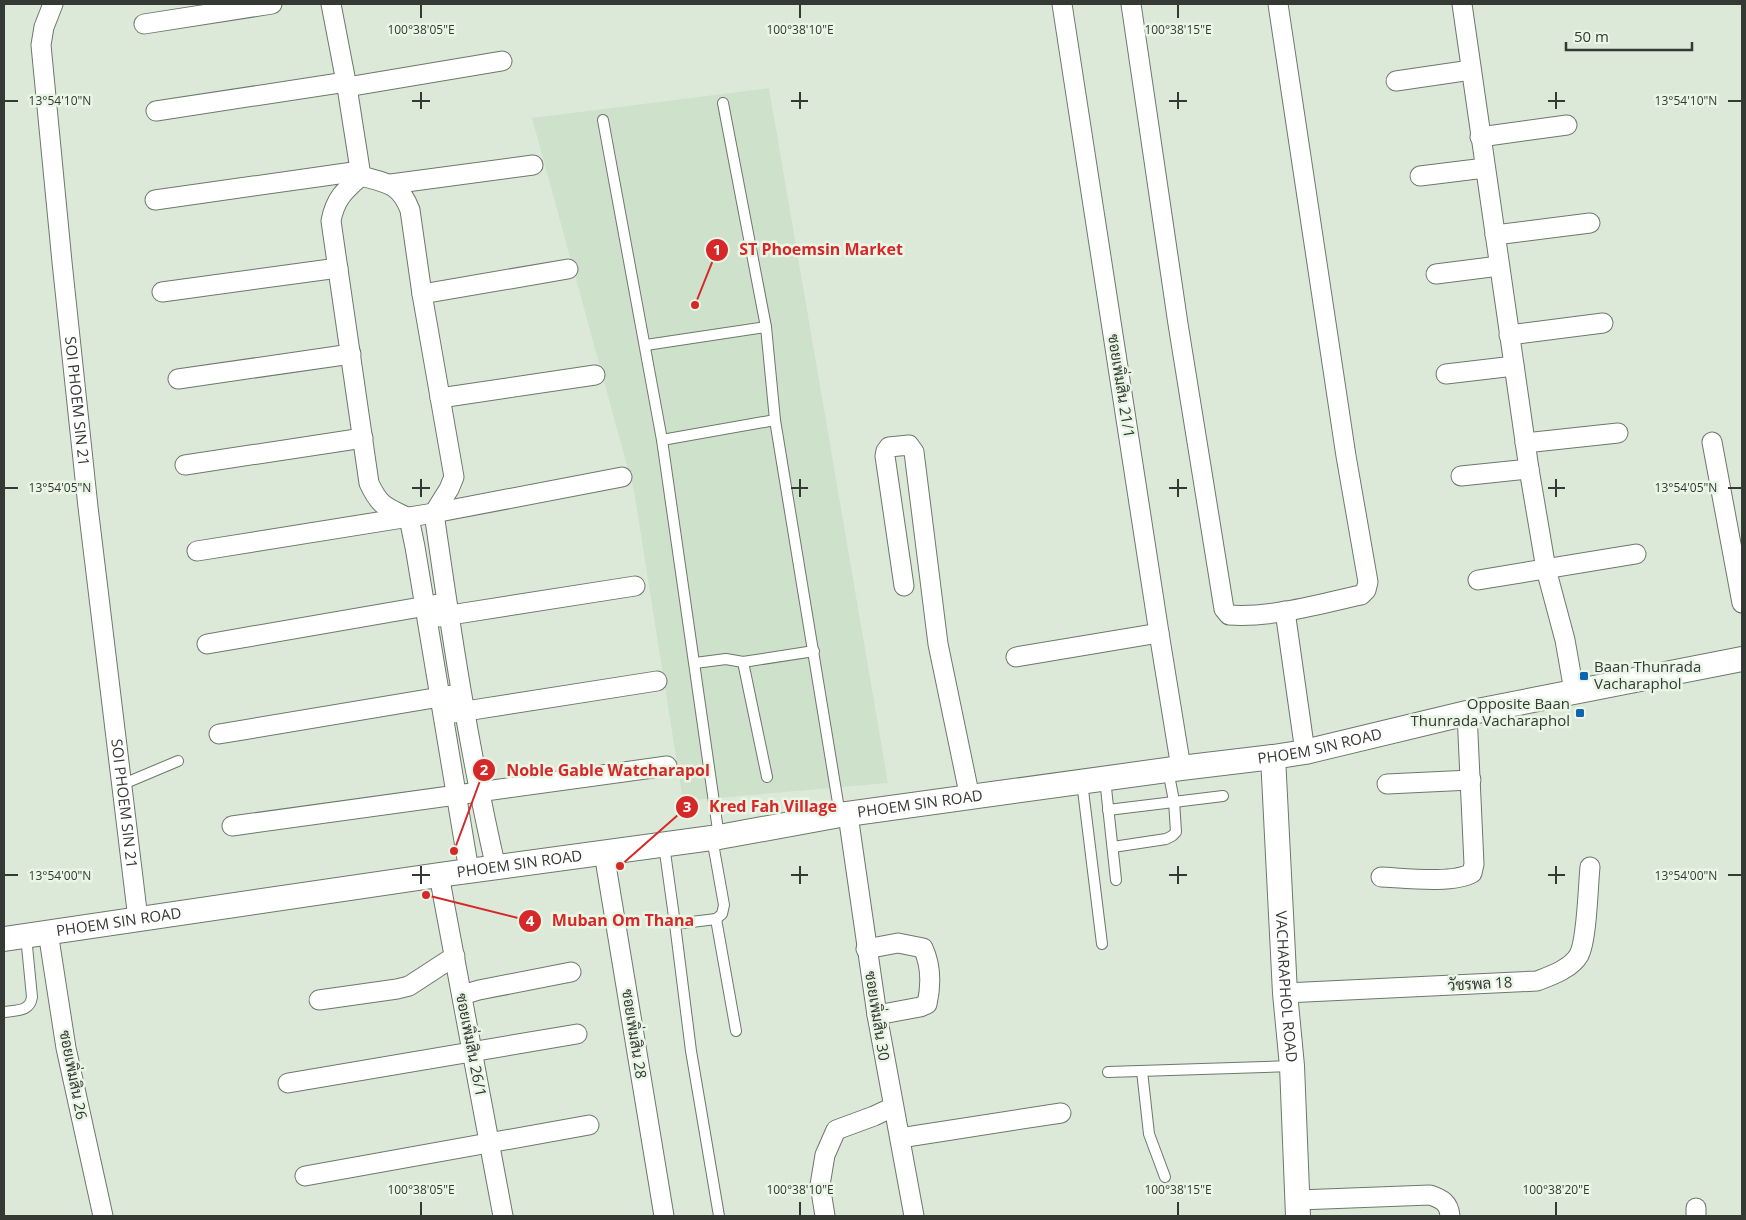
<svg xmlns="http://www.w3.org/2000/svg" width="1746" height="1220" font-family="'Open Sans',Sarabun,sans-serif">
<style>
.built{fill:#cee1cb}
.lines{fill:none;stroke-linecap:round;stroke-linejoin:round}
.service-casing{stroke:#6d786a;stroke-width:12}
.minor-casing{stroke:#6d786a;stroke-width:21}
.tertiary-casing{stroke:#6d786a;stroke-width:26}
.service{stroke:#fff;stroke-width:10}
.minor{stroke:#fff;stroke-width:19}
.tertiary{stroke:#fff;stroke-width:24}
.ticks{fill:none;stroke:#343933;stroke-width:2}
.poi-dot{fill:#0d65b2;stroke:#e9f6e6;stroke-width:2}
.labels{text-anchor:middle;stroke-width:5;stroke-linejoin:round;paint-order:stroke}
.street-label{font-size:15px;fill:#343933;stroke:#e9f6e6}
.poi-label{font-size:15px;fill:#343933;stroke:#e9f6e6;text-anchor:start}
.ticks-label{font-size:12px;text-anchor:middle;fill:#343933;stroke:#e9f6e6;stroke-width:5;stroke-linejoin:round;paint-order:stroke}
.leader{fill:none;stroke:#d62828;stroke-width:2}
.callout-dot{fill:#d62828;stroke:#e9f6e6;stroke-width:2}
.mark-label{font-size:15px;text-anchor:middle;font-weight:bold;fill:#fff}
.callout-label{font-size:16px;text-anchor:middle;font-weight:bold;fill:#d62828;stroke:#e9f6e6;stroke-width:5;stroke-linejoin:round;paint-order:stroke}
</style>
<rect width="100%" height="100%" fill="#dce9d9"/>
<path class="built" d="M 769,88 L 888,783 L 683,801 L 634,491 L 532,118 Z"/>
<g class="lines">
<defs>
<g id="service">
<path d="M 723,103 L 766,327 L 775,420 L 840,815"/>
<path d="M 603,120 L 662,440 L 719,837"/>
<path d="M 646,345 L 766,327"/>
<path d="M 662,440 L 775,420"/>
<path d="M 743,662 L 767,777"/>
<path d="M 695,663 L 726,659 L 743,662 L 814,651"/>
<path d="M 1105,779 L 1116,880"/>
<path d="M 1082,782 L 1102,944"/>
<path d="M 121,785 L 178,761"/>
<path d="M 1108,810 L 1223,796"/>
<path d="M 712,838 L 724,905 L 722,914 L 716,919 L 675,924 L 691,1051 L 719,1216"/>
<path d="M 664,845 L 675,924"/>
<path d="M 1113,847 L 1166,839 L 1172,836 L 1176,832 L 1174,801 L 1168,770"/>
<path d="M 716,919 L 736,1031"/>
<path d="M 4,1012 C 16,1010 30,1012 32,997 L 26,936"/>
<path d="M 1142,1071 L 1149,1134 L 1165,1177"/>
<path d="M 1108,1072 L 1292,1066"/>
</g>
<g id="minor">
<path id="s1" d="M 53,4 L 44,27 L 41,45 L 62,262 L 88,507 L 138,919"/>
<path d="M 331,4 L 347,87 L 361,176"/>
<path d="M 1062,4 L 1159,633 L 1181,768"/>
<path d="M 1131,4 L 1178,324 L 1224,609 L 1229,615 C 1273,618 1318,604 1361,595 L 1366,590 L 1368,582 L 1346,456 L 1278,4"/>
<path d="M 1462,4 L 1529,469 L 1546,569 L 1565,640 L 1574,691"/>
<path d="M 144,24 L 272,4"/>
<path d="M 1396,81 L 1471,70"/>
<path d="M 347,87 L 502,61"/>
<path d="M 156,111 L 346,82"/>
<path d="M 1480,137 L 1567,125"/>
<path d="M 1420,176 L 1485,168"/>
<path d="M 391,184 L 533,165"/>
<path d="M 155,200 L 360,171"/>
<path d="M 1495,235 L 1590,223"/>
<path d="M 1436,274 L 1499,266"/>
<path d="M 162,292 L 338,268"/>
<path d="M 422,294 L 568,269"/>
<path d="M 1509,335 L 1603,323"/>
<path d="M 1446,374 L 1514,366"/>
<path d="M 178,379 L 351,354"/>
<path d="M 440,398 L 595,375"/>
<path d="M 1712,442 L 1742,603"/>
<path d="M 1525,443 L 1618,433"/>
<path d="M 185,465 L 363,438"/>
<path d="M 1461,476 L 1529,469"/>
<path d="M 409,518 C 386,507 380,507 369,483 L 331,221 C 335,199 344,191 361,176 C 386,183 400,183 410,210 L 422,294 L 454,477 L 449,489 L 434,513 C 451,632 469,751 496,868"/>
<path d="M 409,518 L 415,547 L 469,871"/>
<path d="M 197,551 L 434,513 L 622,477"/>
<path d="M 1478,580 L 1636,554"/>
<path d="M 904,586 L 885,456 L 886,451 L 889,447 L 909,445 L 914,452 L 938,644 L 970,798"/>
<path d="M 1285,611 L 1305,752"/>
<path d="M 438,617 L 635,586"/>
<path d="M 207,644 L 438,604"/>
<path d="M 1016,657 L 1159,633"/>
<path d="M 453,713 L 657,681"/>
<path d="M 219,734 L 452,695"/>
<path d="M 1387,784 L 1471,780"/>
<path d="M 848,815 L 877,1015 L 914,1216"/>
<path d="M 232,826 L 667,766"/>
<path d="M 604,853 L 664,1216"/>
<path d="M 439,875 L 503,1216"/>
<path d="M 1381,877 C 1404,878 1453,884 1472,873 L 1474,864 L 1467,713"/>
<path d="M 48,932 L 66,1048 L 103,1216"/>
<path d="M 866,949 L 898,943 L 923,948 C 931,965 931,986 927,1004 L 920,1007 L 877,1015"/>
<path d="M 1285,993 L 1537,981 C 1550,976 1571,969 1579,955 C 1587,940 1588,887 1590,867"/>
<path d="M 462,995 L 479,990 L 571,972"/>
<path d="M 319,1000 L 397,989 L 409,986 L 455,956"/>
<path d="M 288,1083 L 577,1034"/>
<path d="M 900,1138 L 1061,1113"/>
<path d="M 305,1176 L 589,1125"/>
<path d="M 1298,1200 L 1430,1195 C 1442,1199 1449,1203 1450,1216"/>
<path d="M 825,1216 L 820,1185 L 825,1155 L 836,1130 L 874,1116 L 893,1107"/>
<path d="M 1696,1216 L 1696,1208"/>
</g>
<g id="tertiary">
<path id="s2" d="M 1273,757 L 1285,993 L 1292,1066 L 1298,1216"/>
<path id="s3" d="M 4,939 L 439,875 L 719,837 L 840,815 L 1181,768 L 1273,757 L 1305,752 L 1467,713 L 1742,659"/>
</g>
</defs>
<use href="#service" class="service-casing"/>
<use href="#minor" class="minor-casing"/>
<use href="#tertiary" class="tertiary-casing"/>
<use href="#service" class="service"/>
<use href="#minor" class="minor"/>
<use href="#tertiary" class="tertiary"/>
</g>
<path class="ticks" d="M 421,5 L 421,18M 800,5 L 800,18M 1178,5 L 1178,18M 421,92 L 421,109M 800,92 L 800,109M 1178,92 L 1178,109M 1556,92 L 1556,109M 5,101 L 18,101M 412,101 L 430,101M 791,101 L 808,101M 1169,101 L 1187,101M 1548,101 L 1565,101M 1728,101 L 1741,101M 421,479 L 421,497M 800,479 L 800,497M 1178,479 L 1178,497M 1556,479 L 1556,497M 5,488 L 18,488M 412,488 L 430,488M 791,488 L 808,488M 1169,488 L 1187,488M 1548,488 L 1565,488M 1728,488 L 1741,488M 421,866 L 421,884M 800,866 L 800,884M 1178,866 L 1178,884M 1556,866 L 1556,884M 5,875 L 18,875M 412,875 L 430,875M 791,875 L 808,875M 1169,875 L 1187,875M 1548,875 L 1565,875M 1728,875 L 1741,875M 421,1202 L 421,1215M 800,1202 L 800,1215M 1178,1202 L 1178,1215M 1556,1202 L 1556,1215"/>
<g class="poi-dot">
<rect x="1579" y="671" width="10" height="10" rx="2.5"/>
<rect x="1575" y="708" width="10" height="10" rx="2.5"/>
</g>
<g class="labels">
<g class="street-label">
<text transform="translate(1121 386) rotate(81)" y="5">ซอยเพิ่มสิน 21/1</text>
<text dy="5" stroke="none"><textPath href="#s1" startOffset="401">SOI PHOEM SIN 21</textPath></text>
<text dy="5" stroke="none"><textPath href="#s3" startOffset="1330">PHOEM SIN ROAD</textPath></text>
<text dy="5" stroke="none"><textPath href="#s1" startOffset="806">SOI PHOEM SIN 21</textPath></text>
<text dy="5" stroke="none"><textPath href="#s3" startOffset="926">PHOEM SIN ROAD</textPath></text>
<text dy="5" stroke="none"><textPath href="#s3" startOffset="521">PHOEM SIN ROAD</textPath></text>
<text dy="5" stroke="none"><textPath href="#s3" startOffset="116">PHOEM SIN ROAD</textPath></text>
<text transform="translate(1480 984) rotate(-3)" y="5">วัชรพล 18</text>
<text dy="5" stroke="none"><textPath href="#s2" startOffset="230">VACHARAPHOL ROAD</textPath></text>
<text transform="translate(877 1016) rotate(81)" y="5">ซอยเพิ่มสิน 30</text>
<text transform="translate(634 1034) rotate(81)" y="5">ซอยเพิ่มสิน 28</text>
<text transform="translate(471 1045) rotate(79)" y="5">ซอยเพิ่มสิน 26/1</text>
<text transform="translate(73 1075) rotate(79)" y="5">ซอยเพิ่มสิน 26</text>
</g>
<g class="poi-label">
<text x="1594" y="672">Baan Thunrada<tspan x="1594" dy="17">Vacharaphol</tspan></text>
<text x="1570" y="709" text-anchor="end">Opposite Baan<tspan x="1570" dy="17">Thunrada Vacharaphol</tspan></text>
</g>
</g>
<g class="ticks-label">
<text x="421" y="34">100°38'05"E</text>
<text x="800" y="34">100°38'10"E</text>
<text x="1178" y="34">100°38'15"E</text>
<text x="60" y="105">13°54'10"N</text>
<text x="1686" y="105">13°54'10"N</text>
<text x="60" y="492">13°54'05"N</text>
<text x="1686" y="492">13°54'05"N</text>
<text x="60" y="880">13°54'00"N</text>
<text x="1686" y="880">13°54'00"N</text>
<text x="421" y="1194">100°38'05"E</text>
<text x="800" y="1194">100°38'10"E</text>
<text x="1178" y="1194">100°38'15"E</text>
<text x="1556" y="1194">100°38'20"E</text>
</g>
<path class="leader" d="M695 305L717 250M454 851L484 770M620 866L687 807M426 895L530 921"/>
<g class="callout-dot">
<circle cx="695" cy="305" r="5"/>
<circle cx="454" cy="851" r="5"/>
<circle cx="620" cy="866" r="5"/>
<circle cx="426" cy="895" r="5"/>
<circle cx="717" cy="250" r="12"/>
<circle cx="484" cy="770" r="12"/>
<circle cx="687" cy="807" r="12"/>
<circle cx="530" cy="921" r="12"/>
</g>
<g class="mark-label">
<text x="717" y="255">1</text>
<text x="484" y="775">2</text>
<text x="687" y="812">3</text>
<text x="530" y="926">4</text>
</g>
<g class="callout-label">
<text x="821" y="255">ST Phoemsin Market</text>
<text x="608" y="776">Noble Gable Watcharapol</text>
<text x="773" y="812">Kred Fah Village</text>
<text x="623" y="926">Muban Om Thana</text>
</g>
<rect width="1746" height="1220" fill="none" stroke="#343933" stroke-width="10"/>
<path d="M1566 42v8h126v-8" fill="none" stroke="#343933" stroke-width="2.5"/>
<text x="1574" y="42" font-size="15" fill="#343933" stroke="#e9f6e6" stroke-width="4" paint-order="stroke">50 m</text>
</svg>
